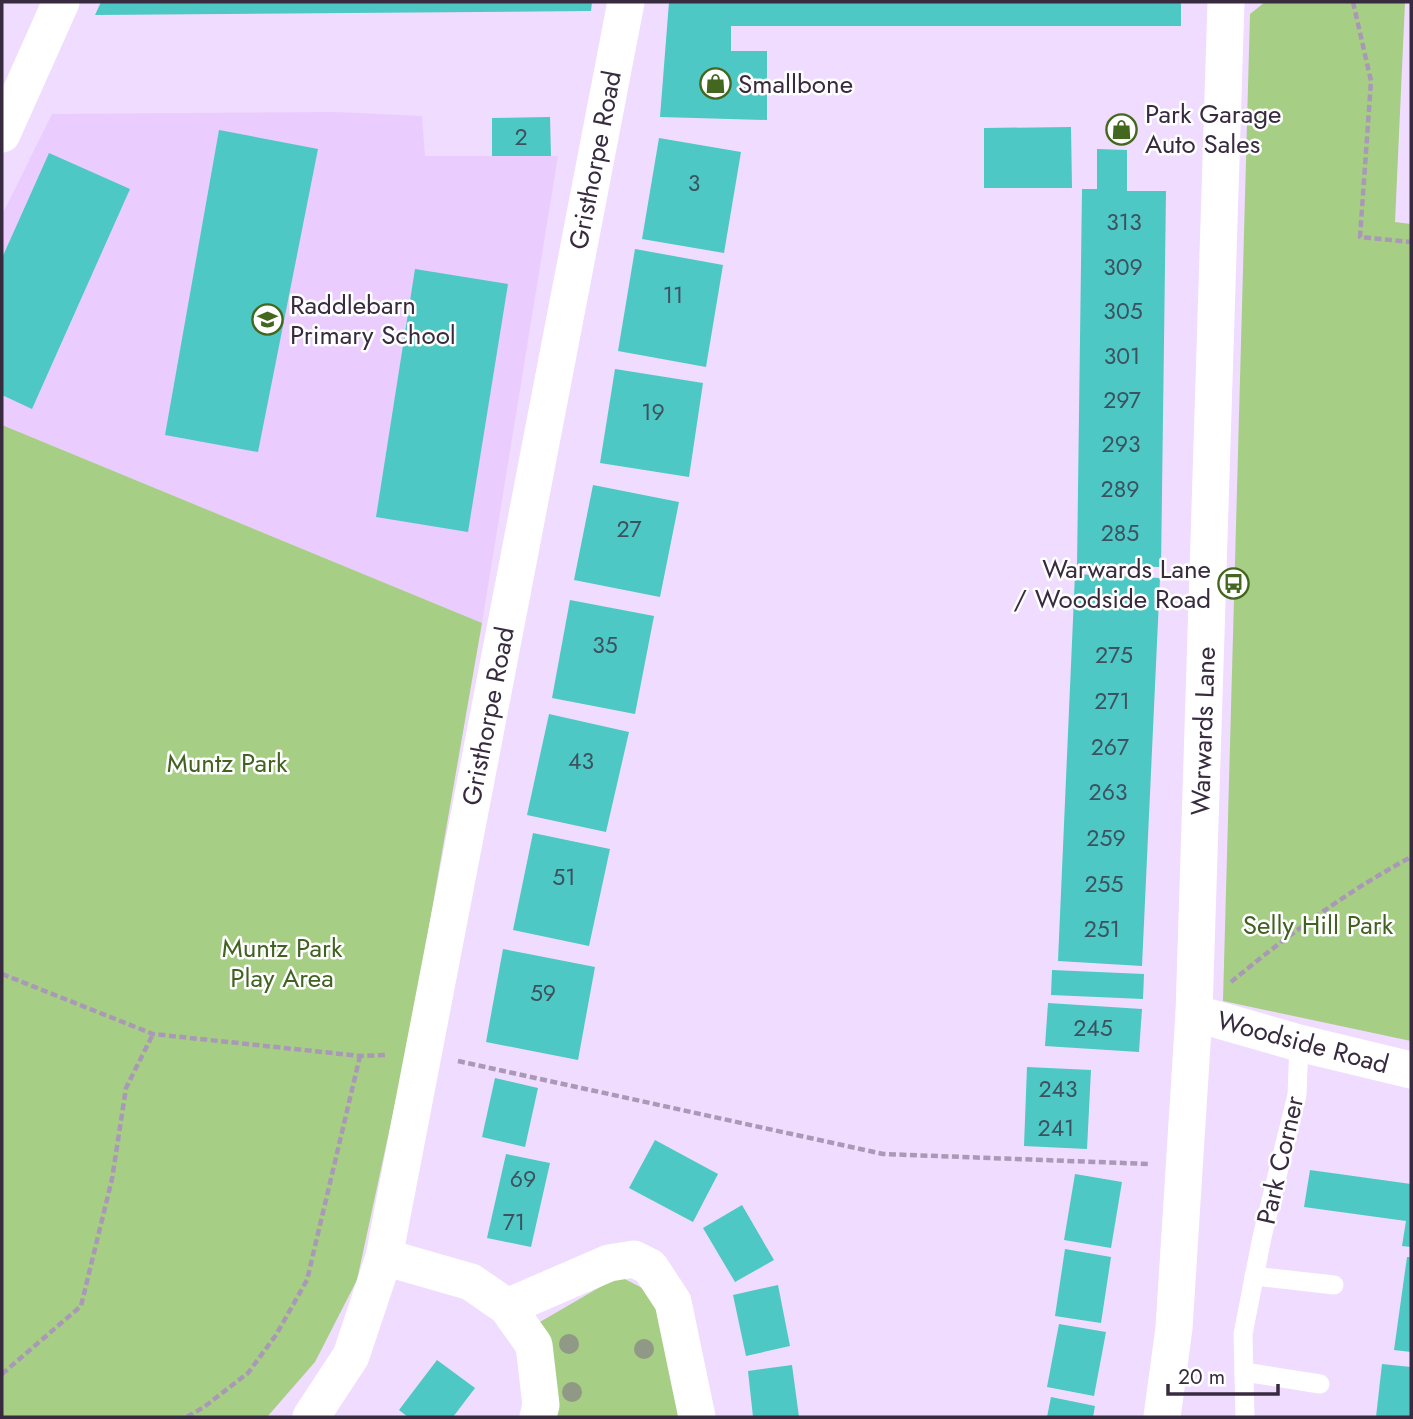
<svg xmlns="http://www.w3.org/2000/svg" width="1413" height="1419" font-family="Jost,sans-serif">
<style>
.built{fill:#eaccfe}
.green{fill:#a6ce84}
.building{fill:#4dc8c4}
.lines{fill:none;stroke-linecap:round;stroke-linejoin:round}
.path{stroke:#aa99b6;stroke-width:4.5;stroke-dasharray:7 3.5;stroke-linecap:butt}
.lane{stroke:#fff;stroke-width:19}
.street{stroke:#fff;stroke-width:37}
.tree{fill:#909985}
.labels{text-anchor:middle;stroke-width:5;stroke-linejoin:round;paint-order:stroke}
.number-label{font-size:23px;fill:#3d5261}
.poi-label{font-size:26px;fill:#382b40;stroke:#fff;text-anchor:start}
.street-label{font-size:26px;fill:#382b40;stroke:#fff}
.park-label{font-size:26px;fill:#426222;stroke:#fff}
</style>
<rect width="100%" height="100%" fill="#f0dcfe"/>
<path class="built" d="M 336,112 L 422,116 L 425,156 L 558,156 L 482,623 L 2,425 L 2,215 L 52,114 Z"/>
<g class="green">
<path d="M 1265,2 L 1405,2 L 1395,222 L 1411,224 L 1411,1041 L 1223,1001 L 1250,14 Z"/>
<path d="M 2,425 L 482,623 L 411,1030 L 357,1280 L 315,1362 L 267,1417 L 2,1417 Z"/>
<path d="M 619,1276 L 644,1289 L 663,1319 L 684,1417 L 553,1417 L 533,1326 Z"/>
</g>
<g class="building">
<path d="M 101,2 L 592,2 L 591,11 L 95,15 Z"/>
<path d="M 669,2 L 1181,2 L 1181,26 L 731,26 L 731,51 L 767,51 L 767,120 L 660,117 Z"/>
<path d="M 550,117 L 551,156 L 492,156 L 492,118 Z"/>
<path d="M 1071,127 L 1072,188 L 984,188 L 984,128 Z"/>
<path d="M 219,130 L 318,149 L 258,452 L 165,435 Z"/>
<path d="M 659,138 L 741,152 L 724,253 L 642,239 Z"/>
<path d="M 1097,149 L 1127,150 L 1127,191 L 1166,191 L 1161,567 L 1077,566 L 1082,189 L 1097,189 Z"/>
<path d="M 49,153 L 130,189 L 32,409 L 2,395 L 2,258 Z"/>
<path d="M 635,249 L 723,265 L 706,367 L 618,351 Z"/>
<path d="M 415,269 L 508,284 L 468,532 L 376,517 Z"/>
<path d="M 615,369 L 703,383 L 689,477 L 600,463 Z"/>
<path d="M 593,485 L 679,502 L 660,597 L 574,580 Z"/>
<path d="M 1075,574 L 1160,578 L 1142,966 L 1058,961 Z"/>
<path d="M 570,600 L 654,616 L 635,714 L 552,698 Z"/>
<path d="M 549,714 L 629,732 L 606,832 L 527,815 Z"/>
<path d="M 533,833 L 610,849 L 589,946 L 513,930 Z"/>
<path d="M 503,949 L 595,967 L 578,1060 L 486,1042 Z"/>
<path d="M 1052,970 L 1144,974 L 1143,999 L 1051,995 Z"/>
<path d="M 1048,1003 L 1142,1009 L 1139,1052 L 1045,1046 Z"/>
<path d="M 1027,1067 L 1091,1070 L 1087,1149 L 1024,1146 Z"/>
<path d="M 495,1078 L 538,1088 L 525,1147 L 482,1137 Z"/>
<path d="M 655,1140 L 718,1174 L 693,1222 L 629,1188 Z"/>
<path d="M 506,1154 L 550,1163 L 531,1247 L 487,1238 Z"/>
<path d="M 1310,1170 L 1411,1184 L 1411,1247 L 1402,1246 L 1406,1221 L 1304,1207 Z"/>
<path d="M 1075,1174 L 1122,1182 L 1111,1248 L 1064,1240 Z"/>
<path d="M 742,1205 L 774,1260 L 735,1282 L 703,1228 Z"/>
<path d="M 1065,1249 L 1111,1257 L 1101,1323 L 1055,1316 Z"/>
<path d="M 1407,1257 L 1411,1257 L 1411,1352 L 1394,1350 Z"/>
<path d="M 778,1285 L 790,1346 L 746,1356 L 733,1295 Z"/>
<path d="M 1059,1324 L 1106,1332 L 1094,1396 L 1047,1387 Z"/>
<path d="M 437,1360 L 475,1388 L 453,1417 L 408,1417 L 399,1410 Z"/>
<path d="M 1382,1364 L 1411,1367 L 1411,1417 L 1376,1417 Z"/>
<path d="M 792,1365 L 799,1417 L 753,1417 L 748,1371 Z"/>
<path d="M 1051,1397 L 1095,1406 L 1093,1417 L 1047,1417 Z"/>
</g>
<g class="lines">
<g class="path">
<path d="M 1353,2 L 1371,81 L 1360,237 L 1411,242"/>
<path d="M 2,974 L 153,1034 L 360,1056 L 387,1055"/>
<path d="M 1231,982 C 1288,935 1346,892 1411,857"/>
<path d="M 458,1061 L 883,1154 L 1150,1164"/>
<path d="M 2,1374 L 81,1306 L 112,1179 L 126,1088 L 153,1034"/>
<path d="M 187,1417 L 204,1407 L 248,1373 L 276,1335 L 307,1280 L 360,1056"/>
</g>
<g class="lane">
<path d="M 1254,1276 L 1334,1285"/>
<path d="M 1244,1372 L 1320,1384"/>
<path d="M 1245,1417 L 1243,1334 L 1262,1237 L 1297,1095 L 1299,1043"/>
</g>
<g class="street">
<path d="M 2,134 L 61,2"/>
<path d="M 1194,1013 L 1299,1043 L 1411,1070"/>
<path d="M 384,1257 L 471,1282 L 507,1307 L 534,1345 L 541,1405 L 538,1417"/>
<path d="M 507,1307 L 609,1263 L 634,1259 L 650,1267 L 673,1302 L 697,1417"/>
<path d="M 311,1417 L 351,1356 L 384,1257 L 626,2"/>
<path d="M 1162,1417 L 1174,1328 L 1194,1013 L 1226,2"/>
</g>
</g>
<g class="tree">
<circle cx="569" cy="1344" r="10"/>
<circle cx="644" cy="1349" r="10"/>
<circle cx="572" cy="1392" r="10"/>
</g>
<defs>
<symbol id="shop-ring" viewBox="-11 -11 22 22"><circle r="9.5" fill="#fff" stroke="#44671f" stroke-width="1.5"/><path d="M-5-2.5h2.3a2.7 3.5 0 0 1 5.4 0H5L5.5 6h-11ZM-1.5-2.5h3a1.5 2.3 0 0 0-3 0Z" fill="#44671f"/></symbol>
<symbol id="school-ring" viewBox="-11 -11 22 22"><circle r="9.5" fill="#fff" stroke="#44671f" stroke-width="1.5"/><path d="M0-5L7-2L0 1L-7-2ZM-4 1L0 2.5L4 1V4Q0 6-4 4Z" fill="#44671f"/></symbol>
<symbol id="bus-ring" viewBox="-11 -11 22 22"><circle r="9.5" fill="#fff" stroke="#44671f" stroke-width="1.5"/><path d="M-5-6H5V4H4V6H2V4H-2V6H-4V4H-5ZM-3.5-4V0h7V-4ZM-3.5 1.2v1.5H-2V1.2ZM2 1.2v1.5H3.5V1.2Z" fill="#44671f"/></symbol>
</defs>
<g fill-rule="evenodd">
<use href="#shop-ring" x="698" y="66" width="35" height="35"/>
<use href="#shop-ring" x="1104" y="112" width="35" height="35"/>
<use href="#school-ring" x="250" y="302" width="35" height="35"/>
<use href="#bus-ring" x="1216" y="566" width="35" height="35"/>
</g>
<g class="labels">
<g class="number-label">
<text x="521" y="145">2</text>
<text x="694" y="191">3</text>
<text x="1124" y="230">313</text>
<text x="1123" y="275">309</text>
<text x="673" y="303">11</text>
<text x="1123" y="319">305</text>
<text x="1122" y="364">301</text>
<text x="1122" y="408">297</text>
<text x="653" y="420">19</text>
<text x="1121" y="452">293</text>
<text x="1120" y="497">289</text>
<text x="629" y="537">27</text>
<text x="1120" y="541">285</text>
<text x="605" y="653">35</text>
<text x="1114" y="663">275</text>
<text x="1112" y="709">271</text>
<text x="1110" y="755">267</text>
<text x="581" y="769">43</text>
<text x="1108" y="800">263</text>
<text x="1106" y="846">259</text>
<text x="564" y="885">51</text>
<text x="1104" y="892">255</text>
<text x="1102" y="937">251</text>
<text x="543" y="1001">59</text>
<text x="1093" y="1036">245</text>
<text x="1058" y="1097">243</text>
<text x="1056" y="1136">241</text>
<text x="523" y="1187">69</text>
<text x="514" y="1230">71</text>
</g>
<g class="poi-label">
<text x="738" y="93">Smallbone</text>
<text x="1145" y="123">Park Garage<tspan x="1145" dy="30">Auto Sales</tspan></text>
<text x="290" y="314">Raddlebarn<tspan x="290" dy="30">Primary School</tspan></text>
<text x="1211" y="578" text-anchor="end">Warwards Lane<tspan x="1211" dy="30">/ Woodside Road</tspan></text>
</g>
<g class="street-label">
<text transform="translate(595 160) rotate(-79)" y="9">Gristhorpe Road</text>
<text transform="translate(488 716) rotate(-79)" y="9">Gristhorpe Road</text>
<text transform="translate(1203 731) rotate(-88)" y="9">Warwards Lane</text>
<text transform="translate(1303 1042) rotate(15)" y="9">Woodside Road</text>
<text transform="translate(1280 1160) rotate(-77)" y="9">Park Corner</text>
</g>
<g class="park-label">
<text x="227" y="772">Muntz Park</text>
<text x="1318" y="934">Selly Hill Park</text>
<text x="282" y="957">Muntz Park<tspan x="282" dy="30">Play Area</tspan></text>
</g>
</g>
<rect width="1413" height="1419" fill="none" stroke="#382b40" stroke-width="7"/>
<path d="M1168 1384v10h110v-10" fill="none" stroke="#382b40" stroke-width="3.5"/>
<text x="1178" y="1384" font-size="21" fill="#382b40" stroke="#ffffff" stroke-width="5" paint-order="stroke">20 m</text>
</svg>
